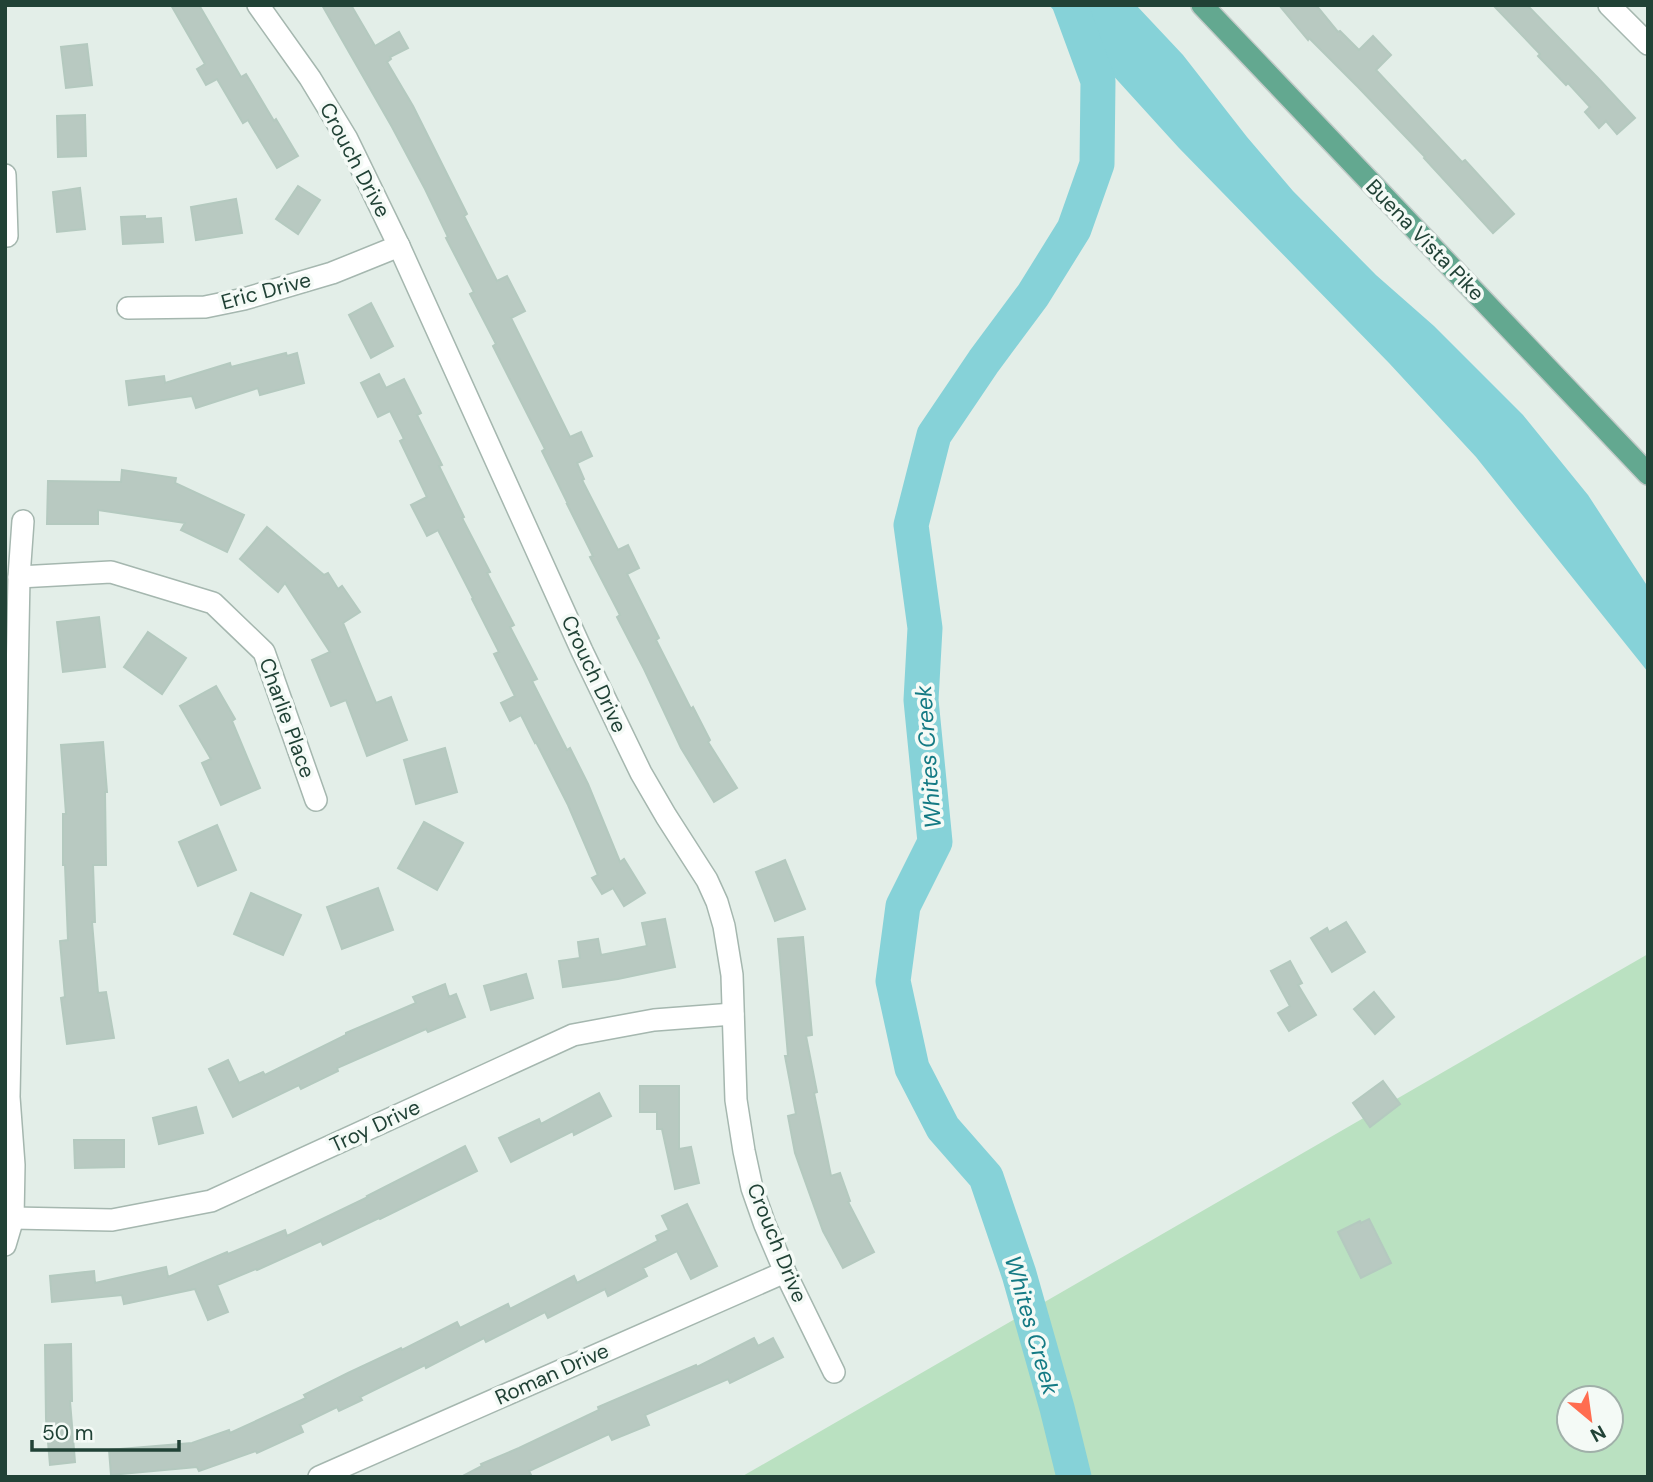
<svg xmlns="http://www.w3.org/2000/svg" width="1653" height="1482" font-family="'DM Sans',sans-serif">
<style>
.green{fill:#bae1c1;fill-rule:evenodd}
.water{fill:#86d2d8}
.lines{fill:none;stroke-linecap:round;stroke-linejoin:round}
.river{stroke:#86d2d8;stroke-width:35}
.building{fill:#b8c9c1;stroke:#b4c9bf;stroke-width:2}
.minor-casing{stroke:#a5b7af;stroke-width:24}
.major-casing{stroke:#c1cac7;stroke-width:24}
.minor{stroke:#fff;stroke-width:21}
.major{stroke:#63a890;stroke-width:21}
.labels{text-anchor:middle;stroke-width:7;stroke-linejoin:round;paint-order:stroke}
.street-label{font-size:21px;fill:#214236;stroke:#f4faf6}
.water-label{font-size:23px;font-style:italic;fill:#147a84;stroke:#f4faf6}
</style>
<rect width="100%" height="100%" fill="#e3eee8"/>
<path class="green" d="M 1648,954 L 1648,1477 L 741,1477 ZM 1569,1398 L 1611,1398 L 1611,1440 L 1569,1440 Z"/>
<path class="water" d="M 1049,5 L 1136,5 L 1183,55 L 1247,137 L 1293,191 L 1376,275 L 1434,326 L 1523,415 L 1588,495 L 1648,587 L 1648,672 L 1476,457 L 1389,363 L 1179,148 Z"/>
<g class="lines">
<path class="river" d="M 1070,5 L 1098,81 L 1097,164 L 1074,229 L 1033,295 L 984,361 L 934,435 L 911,525 L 925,628 L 921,700 L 935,842 L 903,906 L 893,981 L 912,1068 L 943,1128 L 986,1177 L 1019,1274 L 1057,1408 L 1074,1477"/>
</g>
<g class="building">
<path d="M 171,5 L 199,5 L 241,77 L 246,74 L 274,121 L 276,119 L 298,156 L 277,168 L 248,120 L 243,123 L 217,79 L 206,85 L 197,69 L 205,64 Z"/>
<path d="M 322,5 L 351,5 L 375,46 L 399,32 L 408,48 L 390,57 L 391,59 L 387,62 L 413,106 L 467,214 L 464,216 L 497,281 L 507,276 L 525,311 L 511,318 L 570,437 L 581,432 L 592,456 L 577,463 L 584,479 L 582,480 L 618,550 L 628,545 L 639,568 L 627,574 L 659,638 L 656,640 L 691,709 L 693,707 L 710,740 L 708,742 L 737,788 L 714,802 L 681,748 L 644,669 L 617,617 L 620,615 L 590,557 L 593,556 L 567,504 L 568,504 L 542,451 L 545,449 L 493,346 L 496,344 L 470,294 L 474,292 L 446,238 L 448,237 L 425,189 L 392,127 Z"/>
<path d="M 1279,5 L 1316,5 L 1338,32 L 1340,31 L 1359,50 L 1373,36 L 1391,55 L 1376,70 L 1462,162 L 1465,160 L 1514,214 L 1493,233 L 1424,158 L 1425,157 L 1358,87 L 1309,38 L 1308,40 Z"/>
<path d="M 1493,5 L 1527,5 L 1598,78 L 1635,118 L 1617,134 L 1606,121 L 1599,128 L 1585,112 L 1590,107 L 1568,83 L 1566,85 L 1538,56 L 1540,54 Z"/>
<path d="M 87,44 L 92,85 L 66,88 L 61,47 Z"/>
<path d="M 85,115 L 86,156 L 58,157 L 57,116 Z"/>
<path d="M 298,186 L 320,200 L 298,234 L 276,219 Z"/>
<path d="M 80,188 L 85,229 L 57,232 L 53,192 Z"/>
<path d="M 236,199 L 242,233 L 196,240 L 191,207 Z"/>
<path d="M 145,216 L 145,219 L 161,218 L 163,242 L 123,244 L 121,217 Z"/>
<path d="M 371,303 L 393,346 L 371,358 L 349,315 Z"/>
<path d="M 286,353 L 287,356 L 297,353 L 304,383 L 260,395 L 258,388 L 196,408 L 192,396 L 129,405 L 126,381 L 164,376 L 165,383 L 230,363 L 231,367 Z"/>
<path d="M 379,374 L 386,388 L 404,379 L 421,413 L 417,415 L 442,465 L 439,466 L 464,517 L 462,518 L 490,572 L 487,573 L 514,625 L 510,627 L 537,679 L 532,681 L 567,750 L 570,748 L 588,784 L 620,862 L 624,859 L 645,893 L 624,906 L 613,888 L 602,894 L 592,878 L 598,875 L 568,805 L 536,742 L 535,743 L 521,715 L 510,721 L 501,703 L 515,696 L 494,654 L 499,652 L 472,599 L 473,598 L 438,530 L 427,536 L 411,505 L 427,497 L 400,441 L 404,439 L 390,411 L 378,417 L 361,383 Z"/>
<path d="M 122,470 L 176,478 L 175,483 L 244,515 L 227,552 L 181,530 L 185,523 L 98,510 L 98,524 L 47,524 L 48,481 L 121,482 Z"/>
<path d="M 267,527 L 324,575 L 328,573 L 338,589 L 342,586 L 360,612 L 343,623 L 376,703 L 391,697 L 407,740 L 367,756 L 346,700 L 331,706 L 312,660 L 330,652 L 285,583 L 278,592 L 240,559 Z"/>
<path d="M 99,617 L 105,667 L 63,672 L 57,622 Z"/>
<path d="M 148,632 L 186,658 L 162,694 L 124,667 Z"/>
<path d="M 216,686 L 235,719 L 232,721 L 260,788 L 221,805 L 202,763 L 211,759 L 180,706 Z"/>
<path d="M 103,742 L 107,792 L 105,792 L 106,865 L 93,865 L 95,922 L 92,922 L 98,993 L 106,992 L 114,1038 L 67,1044 L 61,998 L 65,997 L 60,941 L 68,940 L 65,865 L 63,865 L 63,814 L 66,814 L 61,745 Z"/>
<path d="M 445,748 L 457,792 L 416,804 L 404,760 Z"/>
<path d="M 424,822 L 463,843 L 437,890 L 398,868 Z"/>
<path d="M 217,825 L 236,870 L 198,886 L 179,842 Z"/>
<path d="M 785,860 L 805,909 L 775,921 L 756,872 Z"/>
<path d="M 378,888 L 393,930 L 342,949 L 327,907 Z"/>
<path d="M 251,893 L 301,915 L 283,955 L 234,934 Z"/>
<path d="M 665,919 L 675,967 L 618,979 L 563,987 L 559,961 L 580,958 L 578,942 L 598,939 L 601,955 L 647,946 L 642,923 Z"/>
<path d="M 1346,922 L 1365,952 L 1332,972 L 1311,938 L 1327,928 L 1329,932 Z"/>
<path d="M 803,937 L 812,1035 L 806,1036 L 817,1092 L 814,1093 L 831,1176 L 840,1173 L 850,1201 L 848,1202 L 874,1252 L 843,1268 L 823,1231 L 795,1153 L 788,1116 L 796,1114 L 785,1056 L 788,1056 L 778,939 Z"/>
<path d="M 1290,961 L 1302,983 L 1298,985 L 1316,1015 L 1289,1031 L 1278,1013 L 1290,1006 L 1271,971 Z"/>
<path d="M 526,974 L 533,998 L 491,1010 L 484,986 Z"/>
<path d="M 445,984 L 449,997 L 456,994 L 465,1017 L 428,1032 L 426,1029 L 337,1068 L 338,1071 L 301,1089 L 299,1085 L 233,1117 L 209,1069 L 228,1060 L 239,1083 L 263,1072 L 265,1075 L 346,1035 L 346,1033 L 416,1003 L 413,997 Z"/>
<path d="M 1374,992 L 1394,1017 L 1375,1034 L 1354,1009 Z"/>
<path d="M 1383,1081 L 1400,1104 L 1370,1127 L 1353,1103 Z"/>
<path d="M 640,1086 L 679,1086 L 679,1149 L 691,1147 L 699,1183 L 675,1189 L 662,1129 L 657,1129 L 657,1112 L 640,1112 Z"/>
<path d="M 599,1093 L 611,1116 L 574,1135 L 573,1131 L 511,1162 L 499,1138 L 539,1119 L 541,1124 Z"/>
<path d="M 196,1107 L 203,1133 L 159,1144 L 153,1118 Z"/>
<path d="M 74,1140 L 124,1140 L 124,1167 L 75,1168 Z"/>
<path d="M 465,1146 L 477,1171 L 380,1219 L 379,1218 L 323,1245 L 321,1241 L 257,1270 L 256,1269 L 217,1285 L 228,1312 L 208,1320 L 195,1289 L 124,1304 L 122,1295 L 52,1302 L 50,1276 L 94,1271 L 95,1283 L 166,1267 L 168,1277 L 227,1252 L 228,1254 L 285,1230 L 287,1236 L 368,1197 L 367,1196 Z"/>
<path d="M 687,1204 L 717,1266 L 691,1279 L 677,1251 L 643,1268 L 647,1276 L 608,1296 L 605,1289 L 548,1318 L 545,1312 L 486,1342 L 484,1338 L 426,1368 L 425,1365 L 360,1397 L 362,1400 L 339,1411 L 337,1407 L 300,1425 L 303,1432 L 257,1453 L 256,1451 L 199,1471 L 197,1467 L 111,1475 L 109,1450 L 192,1443 L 229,1430 L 230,1433 L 306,1398 L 304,1395 L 348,1373 L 401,1348 L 402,1350 L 457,1322 L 460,1328 L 508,1304 L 510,1309 L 574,1276 L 577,1283 L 658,1241 L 656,1236 L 669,1230 L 662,1216 Z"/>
<path d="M 1369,1219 L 1391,1263 L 1361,1278 L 1338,1232 L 1360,1221 L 1361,1223 Z"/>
<path d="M 754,1338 L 758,1346 L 773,1338 L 783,1357 L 730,1383 L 728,1379 L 645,1415 L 649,1425 L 612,1440 L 609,1434 L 529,1471 L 532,1477 L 461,1477 L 482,1466 L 481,1464 L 519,1448 L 599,1410 L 598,1407 L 696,1365 L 697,1367 Z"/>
<path d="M 71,1344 L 72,1401 L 70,1401 L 75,1462 L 50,1465 L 46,1419 L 45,1345 Z"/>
</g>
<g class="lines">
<defs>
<g id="minor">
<path d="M 258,5 L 310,78 L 347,139 L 399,246 L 582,651 L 641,773 L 666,816 L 707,880 L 717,902 L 724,926 L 732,975 L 736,1100 L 744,1151 L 752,1188 L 765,1225 L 785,1272 L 834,1372"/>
<path d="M 1609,5 L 1648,44"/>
<path d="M 5,175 L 7,236"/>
<path d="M 128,308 L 205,307 L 244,299 L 332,273 L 399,246"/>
<path d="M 19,577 L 111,572 L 213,603 L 264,652 L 316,800"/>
<path d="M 13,1218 L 112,1220 L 211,1201 L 573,1035 L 654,1020 L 733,1014"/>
<path d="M 5,1245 L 13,1218 L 14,1165 L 9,1097 L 19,577 L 23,521"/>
<path d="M 319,1477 L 785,1272"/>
</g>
<path id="major" d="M 1202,5 L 1648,474"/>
</defs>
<use href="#minor" class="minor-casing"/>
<use href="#major" class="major-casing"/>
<use href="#minor" class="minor"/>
<use href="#major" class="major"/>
</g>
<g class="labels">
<g class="street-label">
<text transform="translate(355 160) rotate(62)" y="7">Crouch Drive</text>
<text transform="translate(1425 240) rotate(46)" y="7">Buena Vista Pike</text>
<text transform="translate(266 291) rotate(-15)" y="7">Eric Drive</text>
<text transform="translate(594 674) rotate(65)" y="7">Crouch Drive</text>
<text transform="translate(287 718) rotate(70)" y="7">Charlie Place</text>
<text transform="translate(375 1126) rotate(-25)" y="7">Troy Drive</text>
<text transform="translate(777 1243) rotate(68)" y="7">Crouch Drive</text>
<text transform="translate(552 1374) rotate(-24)" y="7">Roman Drive</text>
</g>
<g class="water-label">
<text transform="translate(928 757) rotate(-94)" y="8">Whites Creek</text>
<text transform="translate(1032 1325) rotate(74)" y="8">Whites Creek</text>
</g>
</g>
<rect width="1653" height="1482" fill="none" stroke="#214236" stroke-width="14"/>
<g transform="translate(1590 1419) rotate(151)"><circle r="33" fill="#f4faf6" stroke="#a0b0a9" stroke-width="2"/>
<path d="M0-5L12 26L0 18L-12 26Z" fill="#ff6d50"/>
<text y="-10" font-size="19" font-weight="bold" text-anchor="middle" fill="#214236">N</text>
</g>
<path d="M32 1440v10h147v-10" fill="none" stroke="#214236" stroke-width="3.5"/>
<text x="42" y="1440" font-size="21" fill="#214236" stroke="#f4faf6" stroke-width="5" paint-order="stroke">50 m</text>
</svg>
